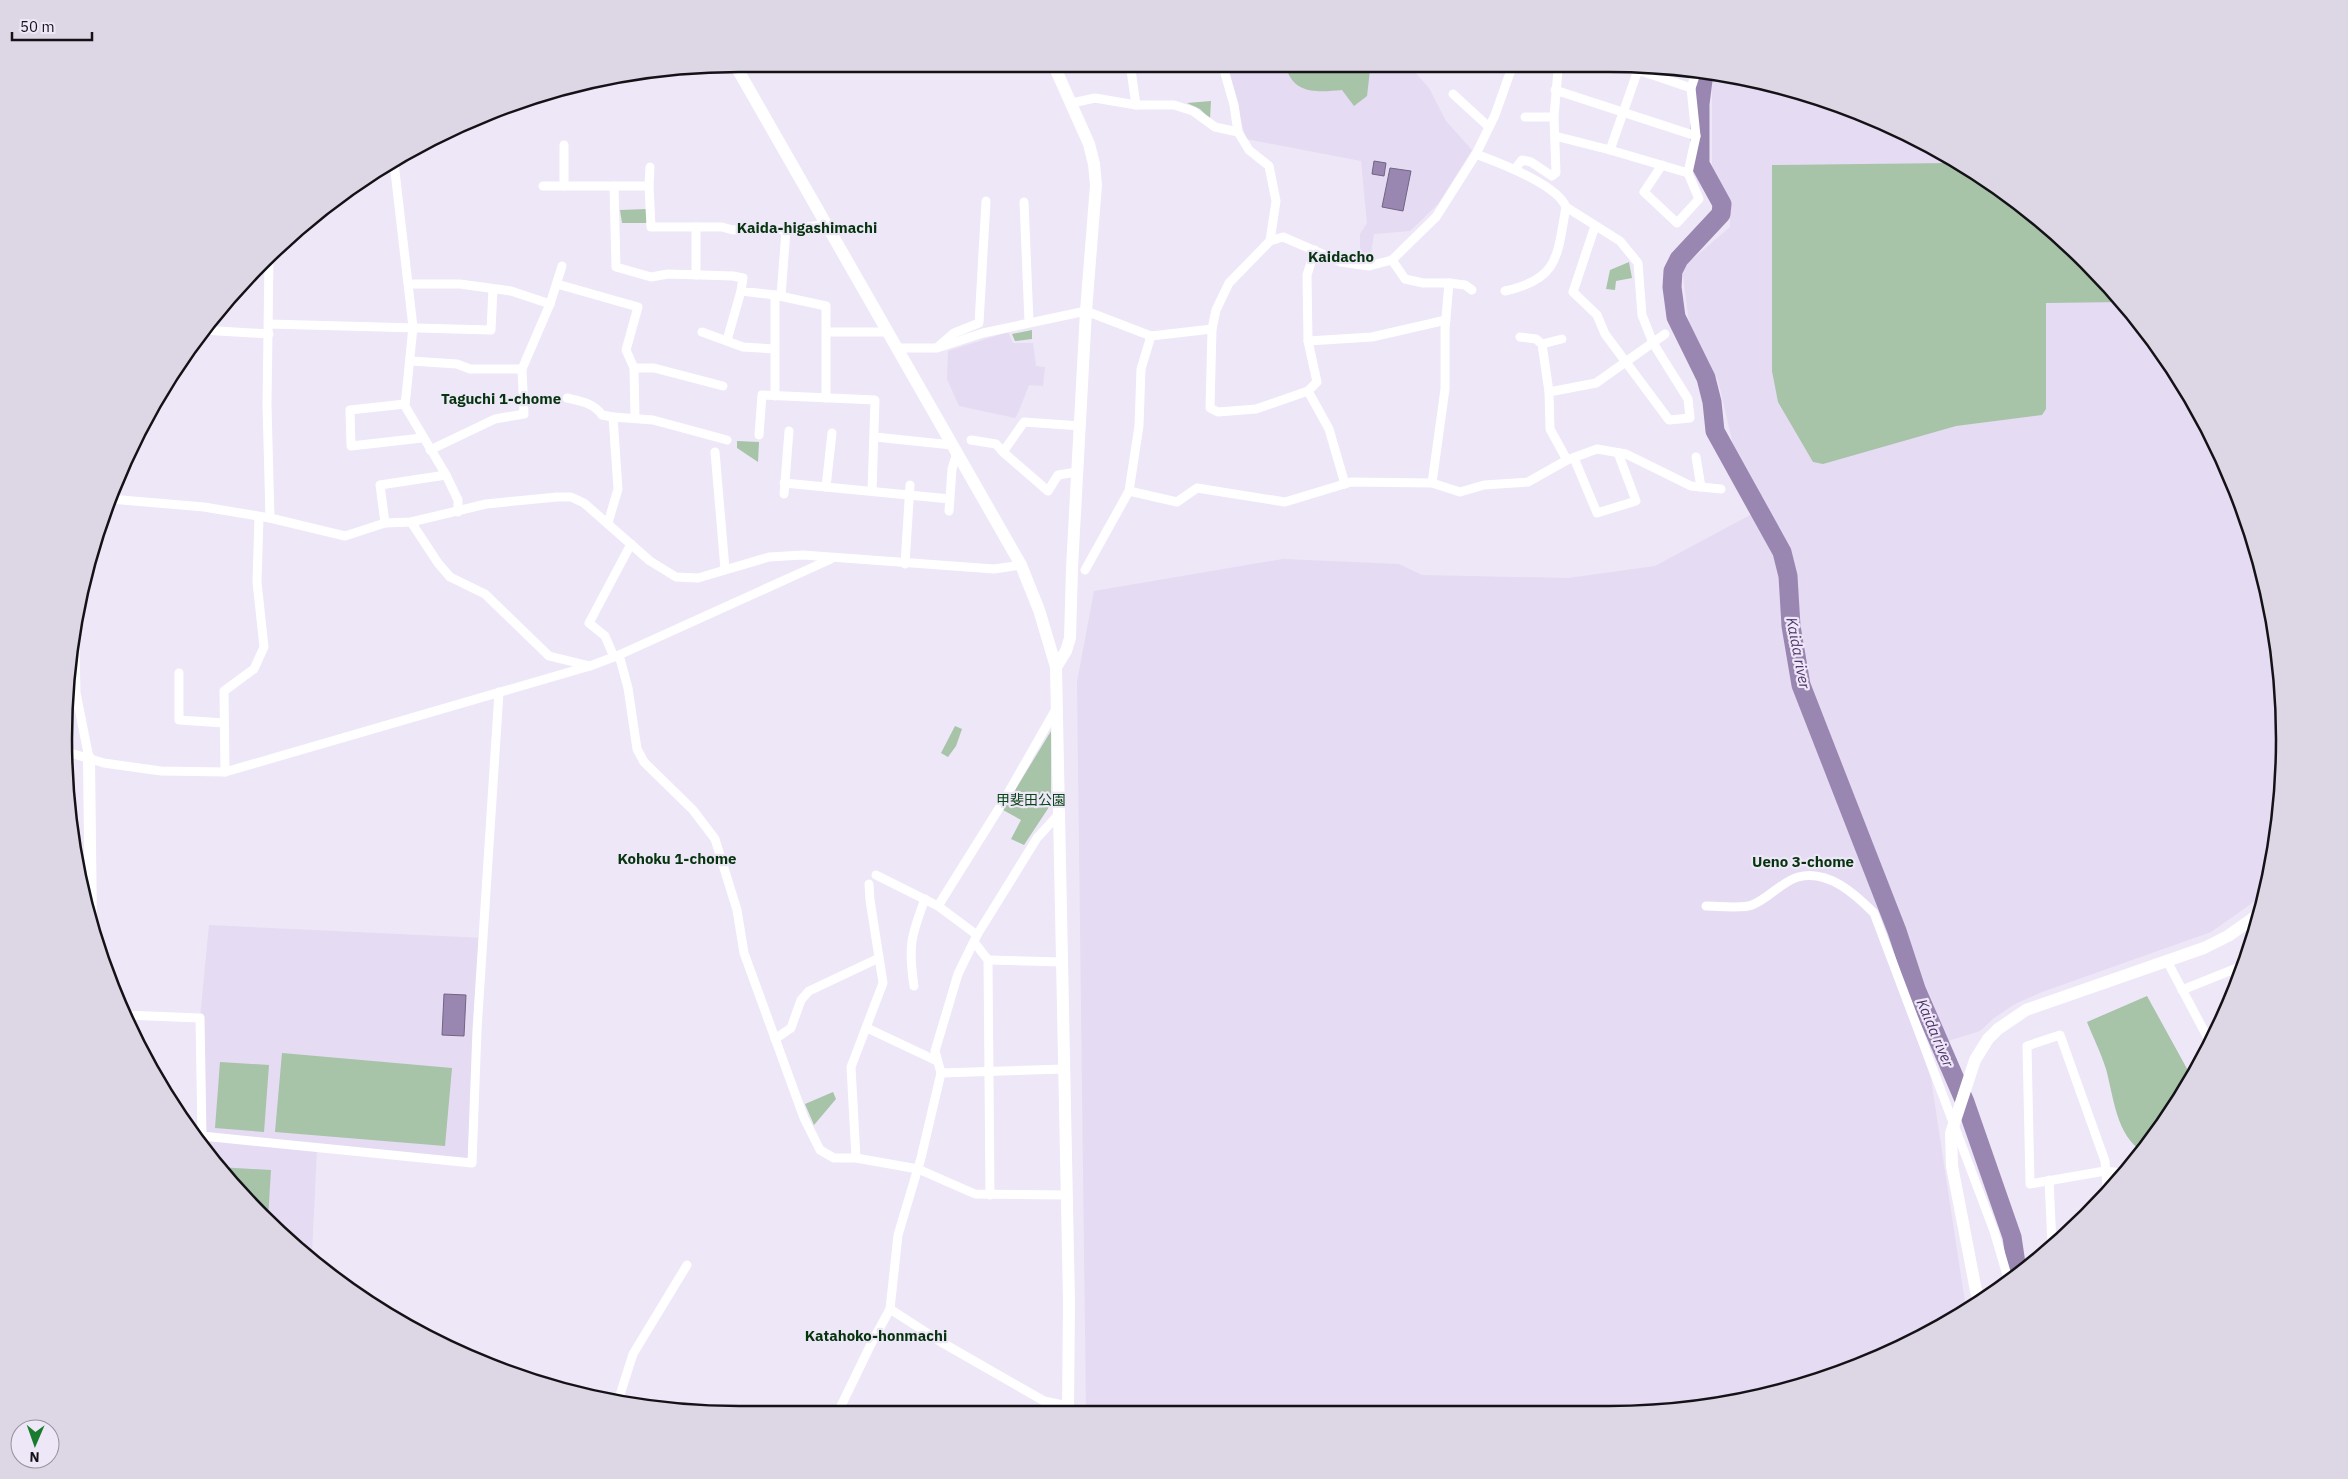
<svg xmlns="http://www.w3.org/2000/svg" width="2348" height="1479" font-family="'IBM Plex Sans','Noto Sans JP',sans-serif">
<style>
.built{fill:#e5dbf2}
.green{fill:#a7c3a8}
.water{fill:#9987b1;stroke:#716483}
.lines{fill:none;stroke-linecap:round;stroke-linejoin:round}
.river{stroke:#9987b1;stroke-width:19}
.street{stroke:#fff;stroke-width:9}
.secondary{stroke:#fff;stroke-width:12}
.labels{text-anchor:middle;stroke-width:4.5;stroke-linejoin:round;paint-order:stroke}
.park-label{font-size:14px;fill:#0a4517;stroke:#eee7f7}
.neighbourhood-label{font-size:15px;font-weight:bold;fill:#06340f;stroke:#eee7f7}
.water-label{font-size:15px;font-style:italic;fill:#4e336b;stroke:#eee7f7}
.rim{fill:none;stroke:#141217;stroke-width:2.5}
</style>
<rect width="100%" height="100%" fill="#eee7f7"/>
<g class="built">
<path d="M 1227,70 L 1413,70 L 1429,88 L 1446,121 L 1472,150 L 1438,204 L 1410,231 L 1374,234 L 1370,260 L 1360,258 L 1360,234 L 1367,223 L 1361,161 L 1246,139 Z"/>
<path d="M 1712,74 L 1867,115 L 2020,204 L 2117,294 L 2194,402 L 2248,523 L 2278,652 L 2283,784 L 2265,894 L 2211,932 L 2042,992 L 2015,1004 L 1994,1018 L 1980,1031 L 1932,1046 L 1875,914 L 1931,1079 L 1966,1309 L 1908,1345 L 1784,1392 L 1653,1414 L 1086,1411 L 1077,682 L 1094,591 L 1283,559 L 1399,564 L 1422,575 L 1568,578 L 1655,566 L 1767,506 L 1737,462 L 1718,380 L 1691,338 L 1682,268 L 1730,227 L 1730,203 L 1712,166 Z"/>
<path d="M 1008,332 L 1013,343 L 1033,343 L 1036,366 L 1045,367 L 1043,386 L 1029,385 L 1018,413 L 1015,418 L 959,406 L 947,379 L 948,351 Z"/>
<path d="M 209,925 L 484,938 L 472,1163 L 317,1148 L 312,1253 L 338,1281 L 328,1275 L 232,1185 L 185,1124 L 201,1125 L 200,1018 Z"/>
</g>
<g class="green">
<path d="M 1287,70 L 1370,70 L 1367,96 L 1354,106 L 1342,90 C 1321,92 1295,95 1287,70 Z"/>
<path d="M 1211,101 L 1210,119 L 1200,109 L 1187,103 Z"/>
<path d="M 1950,163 L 2020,204 L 2117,294 L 2123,302 L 2046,303 L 2046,409 L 2042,415 L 1956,426 L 1823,464 L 1813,462 L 1778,402 L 1772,371 L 1772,165 Z"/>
<path d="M 647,209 L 647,223 L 622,223 L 620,210 Z"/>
<path d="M 1629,262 L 1632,278 L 1616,281 L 1615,290 L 1606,289 L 1610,270 Z"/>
<path d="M 1032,330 L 1032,339 L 1015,341 L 1012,334 Z"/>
<path d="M 737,441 L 759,442 L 758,462 L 737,448 Z"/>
<path d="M 955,726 L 962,729 L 956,746 L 948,757 L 941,753 Z"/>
<path d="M 1051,731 L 1051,804 L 1024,845 L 1011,839 L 1021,820 L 1003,810 Z"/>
<path d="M 2147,996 L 2191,1076 L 2143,1152 C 2116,1135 2114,1098 2106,1069 C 2101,1053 2093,1037 2087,1022 Z"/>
<path d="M 282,1053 L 452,1068 L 445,1146 L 275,1132 Z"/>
<path d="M 220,1062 L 269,1065 L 264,1132 L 215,1128 Z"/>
<path d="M 833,1092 L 836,1099 L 814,1125 L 805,1104 Z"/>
<path d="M 218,1167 L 271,1170 L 268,1219 L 232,1185 Z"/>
</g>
<g class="water">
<path d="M 1374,161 L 1386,163 L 1384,176 L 1372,174 Z"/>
<path d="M 1390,168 L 1411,171 L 1403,211 L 1382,207 Z"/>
<path d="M 444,994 L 466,995 L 464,1036 L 442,1035 Z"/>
</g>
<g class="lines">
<path class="river" d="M 1704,72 L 1700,104 L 1700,164 L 1722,204 L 1721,214 L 1679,259 L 1673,271 L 1672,287 L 1676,317 L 1706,378 L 1712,402 L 1715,431 L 1782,552 L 1788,576 L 1791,626 L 1801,685 L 1897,931 L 1916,989 L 1965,1102 L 2012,1237 L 2018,1277"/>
<g class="street">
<path d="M 1131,70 L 1136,105"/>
<path d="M 1224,70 L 1234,105 L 1238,132 L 1249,150 L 1269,166 L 1276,201 L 1270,241"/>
<path d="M 1555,90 L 1696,136"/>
<path d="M 1453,94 L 1489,127"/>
<path d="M 1072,103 L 1095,98 L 1136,105 L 1174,105 L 1193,111 L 1215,127 L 1238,132"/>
<path d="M 1525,117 L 1554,117"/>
<path d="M 1555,136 L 1610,150 L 1638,70 L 1691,88"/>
<path d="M 1610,150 L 1688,173 L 1696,136 L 1691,88 L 1697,70"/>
<path d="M 1476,154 C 1499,163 1557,184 1566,207 L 1620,241 L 1638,263 L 1642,315 L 1653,343 L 1688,399 L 1690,418 L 1669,420 L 1605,334 L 1597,315 L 1573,292 L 1595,226"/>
<path d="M 394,163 L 413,327 L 405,406 L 446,475 L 458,500 L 458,512"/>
<path d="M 1662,165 L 1644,192 L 1677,223 L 1699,199 L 1688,173"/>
<path d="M 1515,169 L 1522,160 L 1531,162 L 1552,176 L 1556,173 L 1554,117 L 1558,70"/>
<path d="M 543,186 L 614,186"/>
<path d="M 564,186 L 564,145"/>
<path d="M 649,186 L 650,167"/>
<path d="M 1024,202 L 1029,322"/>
<path d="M 1315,250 L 1307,275 L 1308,341 L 1317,382 L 1308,391 L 1256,409 L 1218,412 L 1210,408 L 1212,329 L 1216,310 L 1229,283 L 1270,241 L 1283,237 L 1341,262 L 1369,266 L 1392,260 L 1436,217 L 1476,154 L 1495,115 L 1511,70"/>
<path d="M 269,258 L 267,405 L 270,518"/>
<path d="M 696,275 L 696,227"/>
<path d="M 1449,283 L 1465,285 L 1472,290"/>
<path d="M 409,284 L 460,284 L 511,291 L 550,304"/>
<path d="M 557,284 L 638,307 L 626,350 L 634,368 L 635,417"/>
<path d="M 1505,291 C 1560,279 1557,255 1566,207"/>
<path d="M 775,295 L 741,291 L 743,278 L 733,276 L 668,274 L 651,277 L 616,267 L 614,186 L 649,186 L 651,227 L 722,227 L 733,230 L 763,228 L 788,230 L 827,224"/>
<path d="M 781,296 L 786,230"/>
<path d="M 269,324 L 491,330 L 493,289"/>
<path d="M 202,330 L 269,334"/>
<path d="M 702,332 L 743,347 L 774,349"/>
<path d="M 827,332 L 887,332"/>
<path d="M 1520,337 L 1536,339 L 1542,344 L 1549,392"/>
<path d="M 727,340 L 741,291"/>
<path d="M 1308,341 L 1372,337 L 1446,320"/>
<path d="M 1542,344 L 1562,339"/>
<path d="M 939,346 L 954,333 L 979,323 L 986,201"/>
<path d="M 898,348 L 937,348 L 983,333 L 1086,311 L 1151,336 L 1212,329"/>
<path d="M 411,361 L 457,364 L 470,369 L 522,369 L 550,304 L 562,266"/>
<path d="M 634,368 L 654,368 L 723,386"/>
<path d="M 1308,391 L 1329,429 L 1345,484"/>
<path d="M 775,396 L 775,295 L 826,306 L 826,398"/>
<path d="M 567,398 C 580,401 594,403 602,415 L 613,417"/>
<path d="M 405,404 L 350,410 L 351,446 L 422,438"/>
<path d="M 759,435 L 762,395 L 875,400 L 872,491"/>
<path d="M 875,437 L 952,445"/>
<path d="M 971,440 L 996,444 L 1003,452"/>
<path d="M 430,450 L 495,419 L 524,414 L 522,369"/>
<path d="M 715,452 L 725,569"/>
<path d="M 1696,457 L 1701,487"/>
<path d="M 1574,458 L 1597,513 L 1636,501 L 1618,453"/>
<path d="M 1567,460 L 1597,449 L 1626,454 L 1691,486 L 1721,489"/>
<path d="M 1077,472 L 1058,475 L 1048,491 L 1003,452 L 1024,422 L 1081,426"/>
<path d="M 784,483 L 950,499"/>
<path d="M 1432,483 L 1460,492 L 1484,485 L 1528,482 L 1567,460 L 1550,429 L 1549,392 L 1596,383 L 1665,334"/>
<path d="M 826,487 L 832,433"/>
<path d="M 1129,491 L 1177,502 L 1197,488 L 1285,502 L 1351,482 L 1432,483 L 1445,389 L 1445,329 L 1449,283 L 1423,283 L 1405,279 L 1392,260"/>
<path d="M 784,494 L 789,431"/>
<path d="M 110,499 L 204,507 L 270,518 L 345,536 L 385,523 L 411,522 L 486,504 L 557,497 L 571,497 L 584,503 L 650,561 L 676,577 L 698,578 L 769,557 L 803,555 L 994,569 L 1021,565"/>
<path d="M 949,511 L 952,469 L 957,452"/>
<path d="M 411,522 L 438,563 L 450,577 L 485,594 L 549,656 L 590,666"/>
<path d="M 385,523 L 380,485 L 446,475"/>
<path d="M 608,523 L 618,489 L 613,417 L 653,420 L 727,440"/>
<path d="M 905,564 L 910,485"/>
<path d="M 1085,570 L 1129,491 L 1139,426 L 1141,369 L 1151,336"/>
<path d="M 75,647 L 76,693 L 89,758"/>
<path d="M 619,655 L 628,688 L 637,749 L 644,762 L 693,810 L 715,839 L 737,910 L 744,953 L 804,1118 L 820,1150 L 834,1158 L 856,1158 L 918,1169 L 975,1194 L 1067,1195"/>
<path d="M 614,657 L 605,636 L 589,623 L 631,544"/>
<path d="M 179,673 L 179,720 L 224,723"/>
<path d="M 67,752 L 104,763 L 161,771 L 225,772 L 590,666 L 619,655 L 831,559"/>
<path d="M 225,772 L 224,691 L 254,669 L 264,647 L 257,582 L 259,517"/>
<path d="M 876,875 L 938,906"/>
<path d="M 1706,906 C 1718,906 1742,909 1752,905 C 1768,899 1781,882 1798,877 C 1828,869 1855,894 1874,913 L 1994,1231 L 2009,1282"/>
<path d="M 977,935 L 938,906 L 1003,802 L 1056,709"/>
<path d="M 974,942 L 988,960 L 990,1195"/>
<path d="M 988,960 L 1062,962"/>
<path d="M 2167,961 L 2211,1044"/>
<path d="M 2232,970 L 2237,979"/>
<path d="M 914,986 C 908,946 911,936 925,899"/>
<path d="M 2182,990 L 2242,966"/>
<path d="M 125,1015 L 200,1018 L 202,1136 L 472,1163 L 477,1030 L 499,692"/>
<path d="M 867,1028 L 937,1061"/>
<path d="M 775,1039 L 791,1028 L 801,1000 L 809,991 L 879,958"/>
<path d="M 941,1073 L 1064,1069"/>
<path d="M 856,1158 L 851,1067 L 883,983 L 870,900 L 869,884"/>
<path d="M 2049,1180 L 2052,1244"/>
<path d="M 2107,1188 L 2105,1161 L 2060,1035 L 2027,1046 L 2030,1184 L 2105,1171 L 2122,1173"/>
<path d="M 890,1309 L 941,1342 L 1044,1401 L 1068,1406"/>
<path d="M 618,1401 L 633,1354 L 687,1265"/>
<path d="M 839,1410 L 871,1344 L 890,1309 L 898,1235 L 921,1158 L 941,1073 L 935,1051 L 958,974 L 977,935 L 1037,838 L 1058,815"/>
</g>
<g class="secondary">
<path d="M 738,70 L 1021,565 L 1039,610 L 1056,667 L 1069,1302 L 1068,1411"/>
<path d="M 1056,667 L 1066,651 L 1070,638 L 1072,568 L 1086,311 L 1096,185 L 1094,164 L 1089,144 L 1056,70"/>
<path d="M 89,758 L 91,926"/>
<path d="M 1978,1301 L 1952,1166 L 1951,1133 L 1975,1060 L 1988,1039 L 1998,1029 L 2026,1010 L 2204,948 L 2228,936 L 2262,912"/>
</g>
</g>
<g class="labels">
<g class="park-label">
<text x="1031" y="805">甲斐田公園</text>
</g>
<g class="neighbourhood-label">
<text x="807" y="233">Kaida-higashimachi</text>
<text x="1341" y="262">Kaidacho</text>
<text x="501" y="404">Taguchi 1-chome</text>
<text x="677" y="864">Kohoku 1-chome</text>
<text x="1803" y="867">Ueno 3-chome</text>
<text x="876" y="1341">Katahoko-honmachi</text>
</g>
<g class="water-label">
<text transform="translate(1798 653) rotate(79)" y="5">Kaida river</text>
<text transform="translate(1935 1033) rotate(67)" y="5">Kaida river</text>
</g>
</g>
<path d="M0 0H2348V1479H0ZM739 72H1609A667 667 0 0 1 2276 739V739A667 667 0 0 1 1609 1406H739A667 667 0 0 1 72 739V739A667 667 0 0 1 739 72Z" fill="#ddd6e5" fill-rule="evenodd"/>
<path class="rim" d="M739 72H1609A667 667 0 0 1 2276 739V739A667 667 0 0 1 1609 1406H739A667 667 0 0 1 72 739V739A667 667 0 0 1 739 72Z"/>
<g transform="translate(35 1444) rotate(182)"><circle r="24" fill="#eee7f7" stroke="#97929d"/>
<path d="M0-4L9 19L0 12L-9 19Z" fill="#197b2e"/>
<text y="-8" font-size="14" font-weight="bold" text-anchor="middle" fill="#141217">N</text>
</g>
<path d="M12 32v8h80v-8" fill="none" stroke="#141217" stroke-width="2.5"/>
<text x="20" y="32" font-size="15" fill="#141217" stroke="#eee7f7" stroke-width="4" paint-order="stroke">50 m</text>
</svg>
